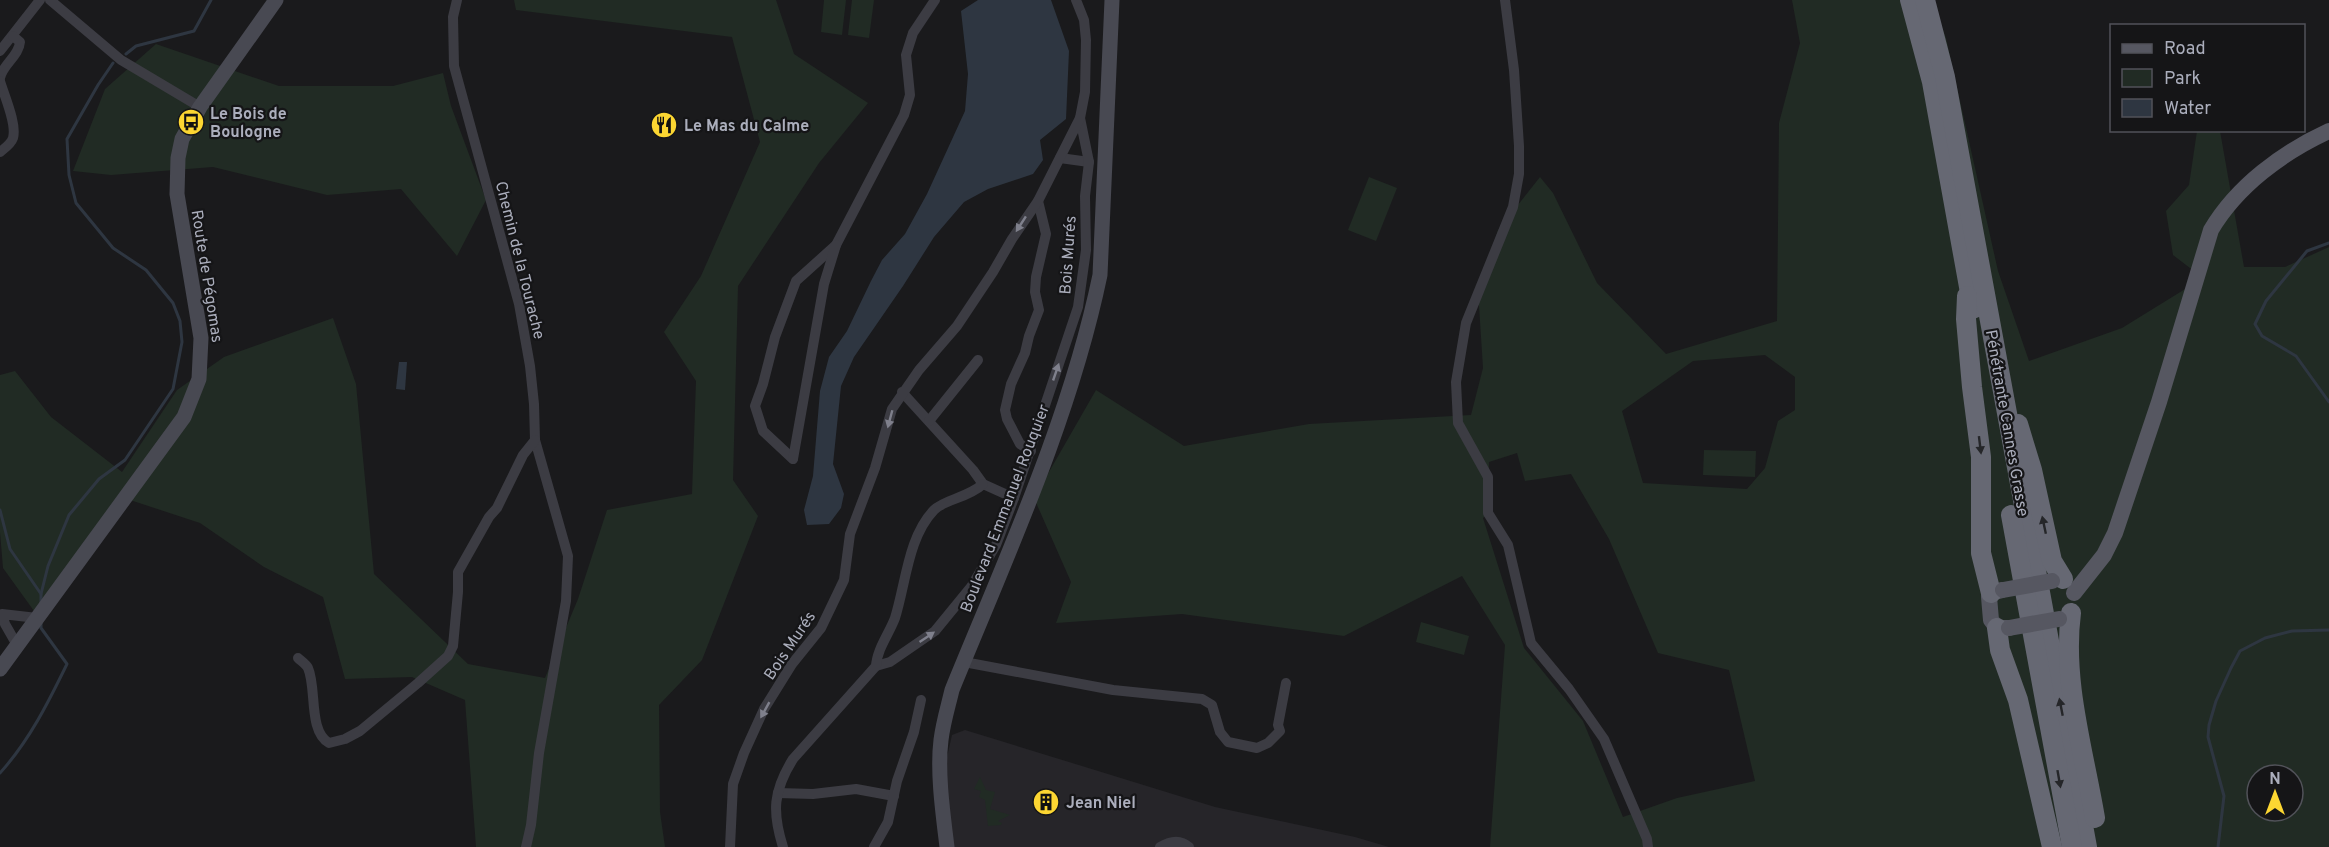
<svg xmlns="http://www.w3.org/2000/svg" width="2329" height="847" font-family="Overpass,sans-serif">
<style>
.built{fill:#262529}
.green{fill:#212b24;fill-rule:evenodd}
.water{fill:#2e3641}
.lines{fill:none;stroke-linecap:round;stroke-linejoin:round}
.stream{stroke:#2e3641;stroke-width:3}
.street{stroke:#3c3c43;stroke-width:10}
.secondary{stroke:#484952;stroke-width:15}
.primary{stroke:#565761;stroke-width:16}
.highway{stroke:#666873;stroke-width:20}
.primary-bridge{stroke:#565761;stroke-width:16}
.oneway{fill:#7f808c}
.oneway2{fill:#252629}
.labels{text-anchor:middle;stroke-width:4.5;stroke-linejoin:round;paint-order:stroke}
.poi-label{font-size:16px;font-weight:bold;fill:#abaebc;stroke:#151517;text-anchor:start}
.street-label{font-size:16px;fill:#abaebc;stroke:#151517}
</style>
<rect width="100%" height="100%" fill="#1a1a1c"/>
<path class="built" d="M 965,730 L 1215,807 L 1355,837 L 1389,847 L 953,847 L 945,766 L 952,735 Z"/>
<g class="green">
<path d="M 514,0 L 776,0 L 794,54 L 868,103 L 819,163 L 738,286 L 733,480 L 758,516 L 702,660 L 659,705 L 660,812 L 665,847 L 476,847 L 465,700 L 412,677 L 345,679 L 323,597 L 264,567 L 200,523 L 127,499 L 34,611 L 3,568 L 0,532 L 0,375 L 15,371 L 51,417 L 122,472 L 177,390 L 224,357 L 333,318 L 356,384 L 374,574 L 468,664 L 545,678 L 578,599 L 607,510 L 692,494 L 696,381 L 664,332 L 701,276 L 760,142 L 732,37 L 516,10 Z"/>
<path d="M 824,0 L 846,0 L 842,35 L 821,32 Z"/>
<path d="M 852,0 L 874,0 L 869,38 L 848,35 Z"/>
<path d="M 1792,0 L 1932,0 L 1946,38 L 1998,271 L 2029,361 L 2122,328 L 2203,278 L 2173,255 L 2166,211 L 2189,185 L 2197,131 L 2220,131 L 2244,267 L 2285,267 L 2329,247 L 2329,847 L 1490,847 L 1505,645 L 1462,576 L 1344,636 L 1182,614 L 1056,623 L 1071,582 L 1034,498 L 1096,390 L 1184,446 L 1309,424 L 1471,415 L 1483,368 L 1478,290 L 1498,230 L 1540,177 L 1553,193 L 1597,283 L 1666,354 L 1777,321 L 1779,123 L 1800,43 ZM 1765,355 L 1795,377 L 1795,410 L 1778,421 L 1765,468 L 1747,489 L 1643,483 L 1622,411 L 1693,361 ZM 1517,453 L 1525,481 L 1571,474 L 1609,539 L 1658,653 L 1729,670 L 1755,781 L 1677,798 L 1623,817 L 1583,721 L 1524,648 L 1483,518 L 1488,513 L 1489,462 ZM 2257,775 L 2293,775 L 2293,811 L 2257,811 Z"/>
<path d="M 156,44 L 279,86 L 393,86 L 443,73 L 451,106 L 486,200 L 457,256 L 401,189 L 327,195 L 213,167 L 111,175 L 73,171 L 105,89 Z"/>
<path d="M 1369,177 L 1397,188 L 1376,241 L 1348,230 Z"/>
<path d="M 1704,450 L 1756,451 L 1755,477 L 1703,475 Z"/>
<path d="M 1421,622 L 1469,636 L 1464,655 L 1416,642 Z"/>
<path d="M 980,777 L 986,790 L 995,792 L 990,809 L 1010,815 L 998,821 L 1002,823 L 1001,825 L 988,826 L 985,800 L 979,797 L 981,791 L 974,789 Z"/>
</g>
<g class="water">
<path d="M 978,0 L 1051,0 L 1069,51 L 1066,119 L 1040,140 L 1043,160 L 1033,174 L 988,189 L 964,202 L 934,237 L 903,286 L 854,357 L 841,386 L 833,464 L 844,494 L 841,508 L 829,524 L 807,525 L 804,510 L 813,476 L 820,391 L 829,357 L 847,331 L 871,281 L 882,260 L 905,234 L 927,194 L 965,111 L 968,74 L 961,11 Z"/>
<path d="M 399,362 L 407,362 L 405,390 L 396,389 Z"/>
</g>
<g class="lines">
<g class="stream">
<path d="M 126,54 L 136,46 L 194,31 L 211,0"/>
<path d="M 2329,243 L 2307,251 L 2266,301 L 2255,324 L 2262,336 L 2296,356 L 2329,402"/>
<path d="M 0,510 L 10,549 L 41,594"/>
<path d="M 41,604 L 41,594 L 48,566 L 69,515 L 99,479 L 125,460 L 173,389 L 182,342 L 180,321 L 173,303 L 146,270 L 113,248 L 76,203 L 69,175 L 67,139 L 98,85 L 113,63"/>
<path d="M 0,773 C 29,741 48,703 67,664 L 41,628 L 41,623"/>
<path d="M 2218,847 L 2224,796 L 2208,737 L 2209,725 L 2216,701 L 2231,668 L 2240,651 L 2265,638 L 2292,631 L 2329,630"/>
</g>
<g class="street">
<path d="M 50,0 L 121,60 L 200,107"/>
<path d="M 457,0 L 453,17 L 454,66 L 519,304 L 530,366 L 534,404 L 535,440 L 568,556 L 566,601 L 539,753 L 531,825 L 526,847"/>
<path d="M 1505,0 L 1514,70 L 1519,146 L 1519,174 L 1513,207 L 1466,323 L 1456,382 L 1458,423 L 1488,477 L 1488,513 L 1508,545 L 1531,643 L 1569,689 L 1604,739 L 1647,839 L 1648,847"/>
<path d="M 0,51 L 40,0"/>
<path d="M 0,78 C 3,64 19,56 20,42 L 13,36"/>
<path d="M 0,81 C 4,95 17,124 13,138 C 11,144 5,148 0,152"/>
<path d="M 1060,158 L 1089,162"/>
<path d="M 902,392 L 973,470 L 983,484 L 1014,498"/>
<path d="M 929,421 L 978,360"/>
<path d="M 1031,451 L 1020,444 L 1007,419 L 1005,410 L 1011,384 L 1025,353 L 1029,336 L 1039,310 L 1035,292 L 1036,277 L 1046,234 L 1038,201"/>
<path d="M 793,459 L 763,431 L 755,406 L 763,384 L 775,337 L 796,281 L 836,245 L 904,115 L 910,95 L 906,55 L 913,33 L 935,0"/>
<path d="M 793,459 L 824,284 L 836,245"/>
<path d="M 17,645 L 5,624 L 2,614 L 37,618"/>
<path d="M 298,658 C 301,661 306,664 308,668 C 317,688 308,731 329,743 L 345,739 L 360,731 L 418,683 L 448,656 L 453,646 L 458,592 L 458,572 L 489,517 L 497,508 L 523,455 L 535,440"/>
<path d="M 964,662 L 1113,690 L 1202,699 L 1212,705 L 1220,732 L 1228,742 L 1257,748 L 1268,743 L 1280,731 L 1278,725 L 1286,683"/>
<path d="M 876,666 L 890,662 L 935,631 L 971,587 L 996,545 L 1014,498 L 1078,307 L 1086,250 L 1085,196 L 1089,162 L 1080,118"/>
<path d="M 778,793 L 813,794 L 856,789 L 894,796"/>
<path d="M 730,847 L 733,784 L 744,753 L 764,709 L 792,664 L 821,628 L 844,580 L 850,534 L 875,468 L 892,409 L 919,370 L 957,326 L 993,272 L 1012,239 L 1038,201 L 1080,118 L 1085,92 L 1086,40 L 1084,20 L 1076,0"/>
<path d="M 783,847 C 772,812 773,791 793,759 L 876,666 C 877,649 889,634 895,618 C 906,583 908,537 934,510 C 945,499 968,498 983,484"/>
<path d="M 874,847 L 888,822 L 897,781 L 914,732 L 921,700"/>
<path d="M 1160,847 C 1170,841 1180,839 1189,847"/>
</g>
<g class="secondary">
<path d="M 0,669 L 184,417 L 199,379 L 201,338 L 177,194 L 178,158 L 182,139 L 200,107 L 276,0"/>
<path d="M 947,847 C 943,814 937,772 941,740 C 943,723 948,707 952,690 C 1007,555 1070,419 1100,275 L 1112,0"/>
</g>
<g class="primary">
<path d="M 2002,590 L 1991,593 L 1989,597 L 1991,620 L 1997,628 L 2009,628"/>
<path d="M 2074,593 L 2104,555 L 2115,533 L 2159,402 L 2211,230 C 2237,186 2283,152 2329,131"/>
</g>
<g class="highway">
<path d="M 1910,0 L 1932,82 L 1973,309"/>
<path d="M 1925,0 L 1945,77 L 2087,847"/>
<path d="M 1967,296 L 1966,319 L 1972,387 L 1981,457 L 1981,553 L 1991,593"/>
<path d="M 2018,424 L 2032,470 L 2052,561 L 2063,579"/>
<path d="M 2011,515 L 2072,847"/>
<path d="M 2071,613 C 2062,681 2084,752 2095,818"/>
<path d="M 1997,628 L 2000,650 L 2018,700 L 2052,847"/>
</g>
<g class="primary-bridge">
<path d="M 2003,590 L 2052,581"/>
<path d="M 2009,628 L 2059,619"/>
</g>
</g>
<defs><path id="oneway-solid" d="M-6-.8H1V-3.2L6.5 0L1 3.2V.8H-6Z" transform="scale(1.5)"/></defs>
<g class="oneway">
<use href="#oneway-solid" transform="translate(1021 224) rotate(123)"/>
<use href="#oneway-solid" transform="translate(1056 372) rotate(-71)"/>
<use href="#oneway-solid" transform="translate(890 419) rotate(105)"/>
<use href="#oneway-solid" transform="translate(927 637) rotate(-34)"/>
<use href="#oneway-solid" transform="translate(765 710) rotate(119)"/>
</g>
<g class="oneway2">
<use href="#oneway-solid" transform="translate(1980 445) rotate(83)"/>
<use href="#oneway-solid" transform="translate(2044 525) rotate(-102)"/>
<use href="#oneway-solid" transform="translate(2061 707) rotate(-101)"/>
<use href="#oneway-solid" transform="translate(2059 779) rotate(80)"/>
</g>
<defs>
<symbol id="bus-disc" viewBox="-11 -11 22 22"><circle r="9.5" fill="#fcd632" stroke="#151517"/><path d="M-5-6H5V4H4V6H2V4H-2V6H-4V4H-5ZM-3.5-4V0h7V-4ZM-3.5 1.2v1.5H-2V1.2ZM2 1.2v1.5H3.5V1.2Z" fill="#111"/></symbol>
<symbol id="restaurant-disc" viewBox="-11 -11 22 22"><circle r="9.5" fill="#fcd632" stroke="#151517"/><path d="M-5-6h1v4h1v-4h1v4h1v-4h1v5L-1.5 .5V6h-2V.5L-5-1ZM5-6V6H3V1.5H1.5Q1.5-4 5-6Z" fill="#111"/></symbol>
<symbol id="building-disc" viewBox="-11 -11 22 22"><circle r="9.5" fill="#fcd632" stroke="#151517"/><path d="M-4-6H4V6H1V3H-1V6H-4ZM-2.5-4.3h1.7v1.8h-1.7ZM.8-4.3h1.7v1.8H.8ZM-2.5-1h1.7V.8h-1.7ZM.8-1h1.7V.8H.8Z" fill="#111"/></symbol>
</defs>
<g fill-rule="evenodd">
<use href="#bus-disc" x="176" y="107" width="30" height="30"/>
<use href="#restaurant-disc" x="649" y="110" width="30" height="30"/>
<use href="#building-disc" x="1031" y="787" width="30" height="30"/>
</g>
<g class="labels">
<g class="poi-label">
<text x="210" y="119">Le Bois de<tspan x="210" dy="18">Boulogne</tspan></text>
<text x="684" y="131">Le Mas du Calme</text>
<text x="1066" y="808">Jean Niel</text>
</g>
<g class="street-label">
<text transform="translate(1067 255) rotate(-86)" y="6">Bois Murés</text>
<text transform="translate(521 260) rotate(76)" y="6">Chemin de la Tourache</text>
<text transform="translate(208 276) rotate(81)" y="6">Route de Pégomas</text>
<text transform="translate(2008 423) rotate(80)" y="6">Pénétrante Cannes Grasse</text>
<text transform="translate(1004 508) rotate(-69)" y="6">Boulevard Emmanuel Rouquier</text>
<text transform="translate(789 645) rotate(-56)" y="6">Bois Murés</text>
</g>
</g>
<rect x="2110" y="24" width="195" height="108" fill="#151517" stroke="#515259" stroke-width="1.5"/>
<rect x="2122" y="44" width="30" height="9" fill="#565761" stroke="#515259" stroke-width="1.5"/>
<text x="2164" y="54" font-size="18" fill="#abaebc">Road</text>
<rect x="2122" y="69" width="30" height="18" fill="#212b24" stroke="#515259" stroke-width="1.5"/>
<text x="2164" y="84" font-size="18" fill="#abaebc">Park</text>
<rect x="2122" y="99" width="30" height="18" fill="#2e3641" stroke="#515259" stroke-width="1.5"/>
<text x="2164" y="114" font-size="18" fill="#abaebc">Water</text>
<g transform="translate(2275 793)"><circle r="28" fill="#151517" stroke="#515259" stroke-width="1.5"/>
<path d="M0-4.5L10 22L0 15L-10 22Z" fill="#fcd632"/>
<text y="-9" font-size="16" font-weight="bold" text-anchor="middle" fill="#abaebc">N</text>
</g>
</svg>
